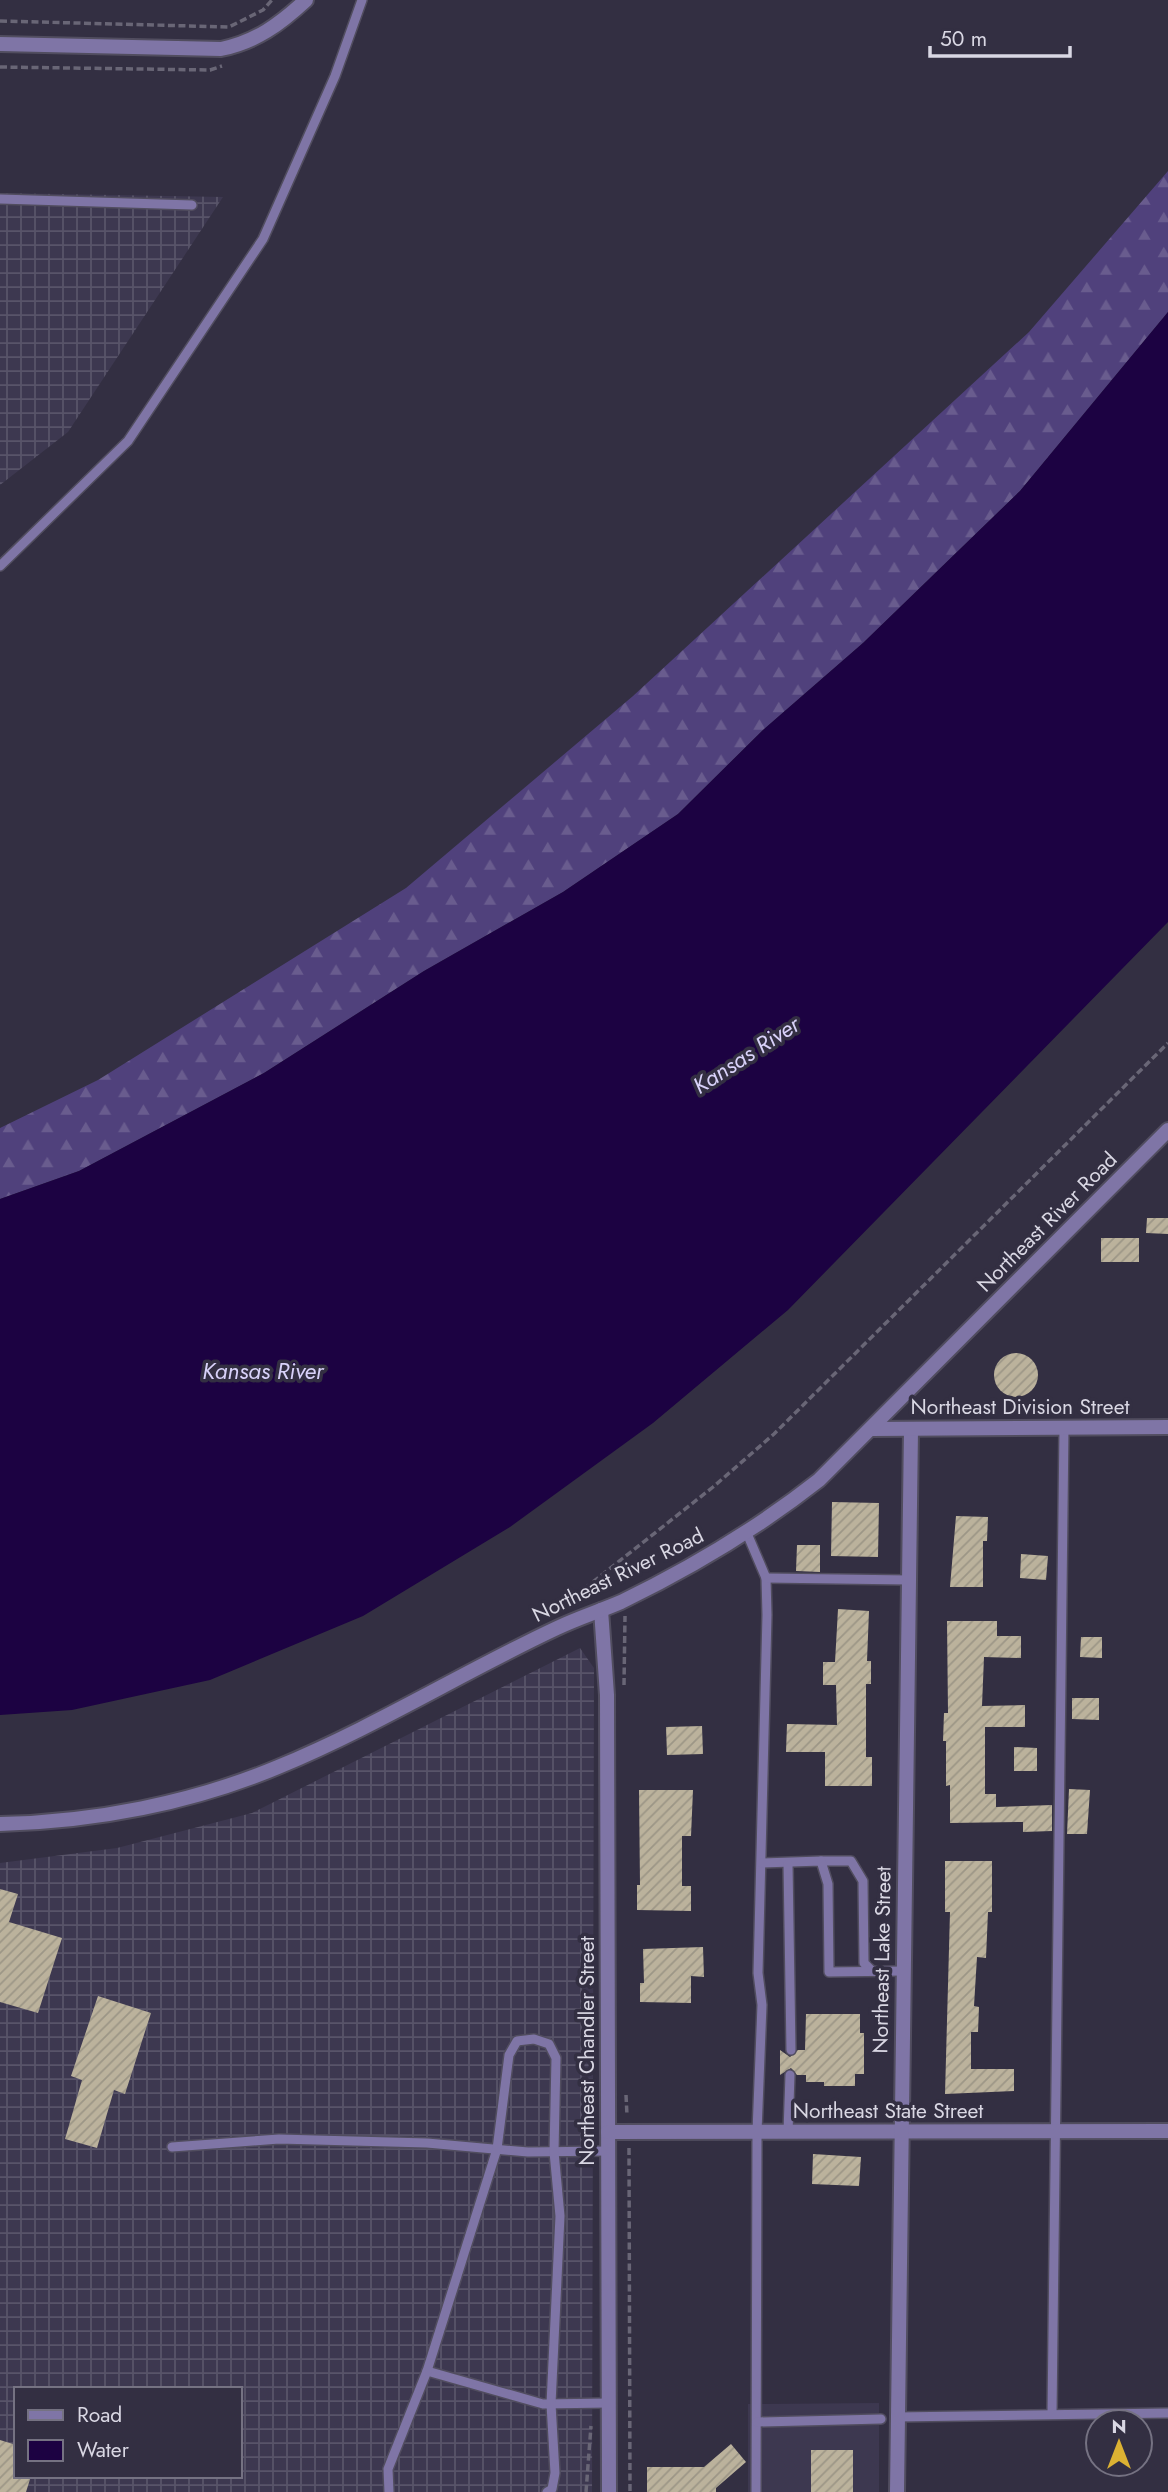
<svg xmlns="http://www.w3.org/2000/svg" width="1168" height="2492" font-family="Jost,sans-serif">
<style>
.built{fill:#3d3850}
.industrial{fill:url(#industrial-grid);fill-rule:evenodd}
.forest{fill:url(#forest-firs)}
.water{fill:#1c0242}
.building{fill:url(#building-hatch)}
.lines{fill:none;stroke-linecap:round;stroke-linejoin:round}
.service-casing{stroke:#514d5f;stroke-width:12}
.minor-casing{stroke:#514d5f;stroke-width:18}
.tertiary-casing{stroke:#514d5f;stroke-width:18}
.path{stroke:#696676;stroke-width:3.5;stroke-dasharray:7 3.5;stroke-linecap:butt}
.service{stroke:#7f75a6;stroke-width:9}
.minor{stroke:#7f75a6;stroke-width:14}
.tertiary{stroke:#7f75a6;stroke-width:14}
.labels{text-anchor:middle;stroke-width:7;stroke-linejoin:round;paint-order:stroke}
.street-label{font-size:21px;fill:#d9d7e3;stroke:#332f42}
.water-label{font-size:23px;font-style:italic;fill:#d8d1f9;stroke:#332f42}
</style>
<defs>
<pattern id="industrial-grid" width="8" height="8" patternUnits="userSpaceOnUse" patternTransform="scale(1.75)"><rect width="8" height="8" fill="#3d3850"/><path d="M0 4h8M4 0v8" fill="none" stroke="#585469"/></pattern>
<pattern id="forest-firs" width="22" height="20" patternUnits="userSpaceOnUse" patternTransform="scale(1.75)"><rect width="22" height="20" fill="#50417c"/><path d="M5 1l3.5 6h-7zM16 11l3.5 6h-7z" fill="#695c8e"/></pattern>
<pattern id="building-hatch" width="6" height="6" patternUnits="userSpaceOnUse" patternTransform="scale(1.75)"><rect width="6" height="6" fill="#bbb29c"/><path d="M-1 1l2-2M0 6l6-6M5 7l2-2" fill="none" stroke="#9c9686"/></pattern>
</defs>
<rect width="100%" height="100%" fill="#332f42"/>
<path class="built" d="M 879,2403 L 879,2492 L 748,2492 L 748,2404 Z"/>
<g class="industrial">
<path d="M 0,193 L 223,197 L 68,432 L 0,485 Z"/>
<path d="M 580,1648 L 594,1668 L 592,2492 L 0,2492 L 0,1863 L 117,1848 L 252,1813 ZM 16,2389 L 240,2389 L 240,2476 L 16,2476 Z"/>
</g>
<path class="forest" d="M 1168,171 L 1168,312 L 1020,491 L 863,643 L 763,730 L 678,814 L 563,892 L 424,971 L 264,1073 L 79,1171 L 0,1199 L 0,1128 L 98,1080 L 406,888 L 633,696 L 1029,332 Z"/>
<path class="water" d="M 1168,312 L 1168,922 L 788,1310 L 653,1423 L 510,1527 L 363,1616 L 210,1680 L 72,1710 L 0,1715 L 0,1199 L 79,1171 L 264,1073 L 424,971 L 563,892 L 678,814 L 763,730 L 863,643 L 1020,491 Z"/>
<g class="building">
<path d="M 1147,1218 L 1168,1218 L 1168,1234 L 1146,1233 Z"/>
<rect x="1101" y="1238" width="38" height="24"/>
<circle cx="1016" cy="1375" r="22"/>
<path d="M 832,1502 L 879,1503 L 878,1557 L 831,1556 Z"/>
<path d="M 956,1516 L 988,1517 L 987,1541 L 983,1541 L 983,1587 L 950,1587 Z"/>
<path d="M 797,1545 L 820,1545 L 820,1572 L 796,1571 Z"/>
<path d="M 1021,1554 L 1048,1556 L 1046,1580 L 1020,1578 Z"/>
<path d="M 838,1609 L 869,1611 L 867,1661 L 871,1661 L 871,1684 L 866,1684 L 866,1757 L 872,1757 L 872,1786 L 825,1786 L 825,1752 L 786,1752 L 787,1724 L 837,1725 L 836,1685 L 823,1685 L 823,1662 L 835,1662 Z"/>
<path d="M 947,1621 L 997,1621 L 997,1636 L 1021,1636 L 1021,1658 L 984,1657 L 982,1706 L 1025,1705 L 1025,1727 L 985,1727 L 985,1794 L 996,1794 L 996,1807 L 1052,1805 L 1052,1831 L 1023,1832 L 1023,1822 L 950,1823 L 950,1785 L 946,1786 L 946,1741 L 943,1741 L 944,1713 L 948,1713 Z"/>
<path d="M 1081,1637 L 1102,1637 L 1102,1658 L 1080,1657 Z"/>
<path d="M 1072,1698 L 1099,1698 L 1099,1720 L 1072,1719 Z"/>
<path d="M 702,1726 L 703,1754 L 667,1755 L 666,1727 Z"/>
<path d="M 1014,1747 L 1037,1748 L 1037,1771 L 1014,1771 Z"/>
<path d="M 1069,1789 L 1090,1790 L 1087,1834 L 1067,1834 Z"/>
<path d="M 639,1790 L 693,1790 L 691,1836 L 682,1836 L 682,1886 L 691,1886 L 691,1911 L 637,1910 L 637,1885 L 640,1885 Z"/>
<path d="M 945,1861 L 992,1861 L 992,1912 L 988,1912 L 986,1958 L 977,1957 L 974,2006 L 979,2007 L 978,2032 L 971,2032 L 971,2069 L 1014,2069 L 1014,2091 L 945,2094 L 950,1912 L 945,1912 Z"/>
<path d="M 0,1889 L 18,1894 L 9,1922 L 62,1938 L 38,2013 L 0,2002 Z"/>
<path d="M 703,1947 L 704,1977 L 691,1976 L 691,2003 L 640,2002 L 640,1983 L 644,1983 L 643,1949 Z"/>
<path d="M 98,1996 L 151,2013 L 125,2094 L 114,2090 L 97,2148 L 65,2139 L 82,2080 L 71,2076 Z"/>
<path d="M 806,2014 L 860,2014 L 860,2033 L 864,2033 L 864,2074 L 855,2074 L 855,2086 L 824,2086 L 824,2082 L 806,2082 L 806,2075 L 797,2075 L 791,2068 L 780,2075 L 780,2050 L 790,2057 L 798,2050 L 805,2050 Z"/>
<path d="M 813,2154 L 861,2157 L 859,2186 L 812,2184 Z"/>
<path d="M 0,2440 L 16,2445 L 16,2476 L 31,2476 L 26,2492 L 0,2492 Z"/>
<path d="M 731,2444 L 746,2462 L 716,2488 L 716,2492 L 647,2492 L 647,2467 L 704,2467 Z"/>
<rect x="811" y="2450" width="42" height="42"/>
</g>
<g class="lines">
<defs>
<g id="service">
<path d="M 0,199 L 192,205"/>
<path d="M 0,566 L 128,441 L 263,239 L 335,76 L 362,0"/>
<path d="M 746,1531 L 766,1578 L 767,1615 L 758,1973 L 762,2005 L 757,2132 L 756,2492"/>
<path d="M 766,1578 L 909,1580"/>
<path d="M 821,1861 L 851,1861 L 863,1881 L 864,1963 L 872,1971"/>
<path d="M 762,1863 L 821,1861 L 828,1884 L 829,1972 L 903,1971"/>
<path d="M 788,1864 L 791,2050"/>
<path d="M 788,2132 L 790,2075"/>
<path d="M 172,2147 L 279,2139 L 427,2143 L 528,2152 L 608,2151"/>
<path d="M 427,2371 L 543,2404 L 608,2403"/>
<path d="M 1052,2414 L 1064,1428"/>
<path d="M 896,2417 L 1168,2413"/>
<path d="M 757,2422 L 881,2419"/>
<path d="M 389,2492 L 388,2469 L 427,2371 L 497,2149 L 509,2055 L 517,2041 L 534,2039 L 549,2044 L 556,2058 L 554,2152 L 560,2216 L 551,2404 L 555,2473 L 552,2489 L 547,2492"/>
</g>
<g id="minor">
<path d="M 0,44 L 221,49 C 256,42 280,24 306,0"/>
<path d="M 601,1610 L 607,1695 L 609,2492"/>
<path d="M 608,2132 L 1168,2131"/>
<path d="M 897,2492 L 911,1429"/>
</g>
<g id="tertiary">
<path d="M 872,1429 L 1168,1427"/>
<path d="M 0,1824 C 94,1822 192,1803 278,1767 C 375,1727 463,1672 557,1628 C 578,1618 600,1611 621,1602 C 691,1568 758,1528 819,1480 L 1168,1130"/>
</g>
</defs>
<use href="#service" class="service-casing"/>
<use href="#minor" class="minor-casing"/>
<use href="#tertiary" class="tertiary-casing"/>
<g class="path">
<path d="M 0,21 L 229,27 L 263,10 L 272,0"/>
<path d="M 0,67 L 210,70 L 222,66"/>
<path d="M 560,1608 L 713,1487 L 774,1434 L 1168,1043"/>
<path d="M 624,1685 L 625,1616"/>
<path d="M 626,2095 L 627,2115"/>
<path d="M 629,2148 L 630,2492"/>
<path d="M 586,2492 L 591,2426"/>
</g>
<use href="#service" class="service"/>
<use href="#minor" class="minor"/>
<use href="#tertiary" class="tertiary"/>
</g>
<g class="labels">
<g class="street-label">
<text transform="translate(1047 1222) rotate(-45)" y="7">Northeast River Road</text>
<text x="1020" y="1414">Northeast Division Street</text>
<text transform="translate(618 1575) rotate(-26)" y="7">Northeast River Road</text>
<text transform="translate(882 1960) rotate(-89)" y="7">Northeast Lake Street</text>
<text transform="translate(587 2051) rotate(-90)" y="7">Northeast Chandler Street</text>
<text x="888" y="2118">Northeast State Street</text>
</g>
<g class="water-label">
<text transform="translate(746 1055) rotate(-33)" y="8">Kansas River</text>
<text x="263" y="1379">Kansas River</text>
</g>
</g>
<rect x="14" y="2387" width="228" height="91" fill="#332f42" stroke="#757282" stroke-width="2"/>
<rect x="28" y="2410" width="35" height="10" fill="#7f75a6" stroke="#757282" stroke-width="2"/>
<text x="77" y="2422" font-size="21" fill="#d9d7e3">Road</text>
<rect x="28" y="2440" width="35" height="21" fill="#1c0242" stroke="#757282" stroke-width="2"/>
<text x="77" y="2457" font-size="21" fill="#d9d7e3">Water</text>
<g transform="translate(1119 2443)"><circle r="33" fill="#332f42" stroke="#757282" stroke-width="2"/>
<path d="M0-5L12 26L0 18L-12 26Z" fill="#dcb233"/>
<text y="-10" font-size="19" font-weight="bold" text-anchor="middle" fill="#d9d7e3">N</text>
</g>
<path d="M930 46v10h140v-10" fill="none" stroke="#d9d7e3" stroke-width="3.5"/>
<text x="940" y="46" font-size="21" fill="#d9d7e3" stroke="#332f42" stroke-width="5" paint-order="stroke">50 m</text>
</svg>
